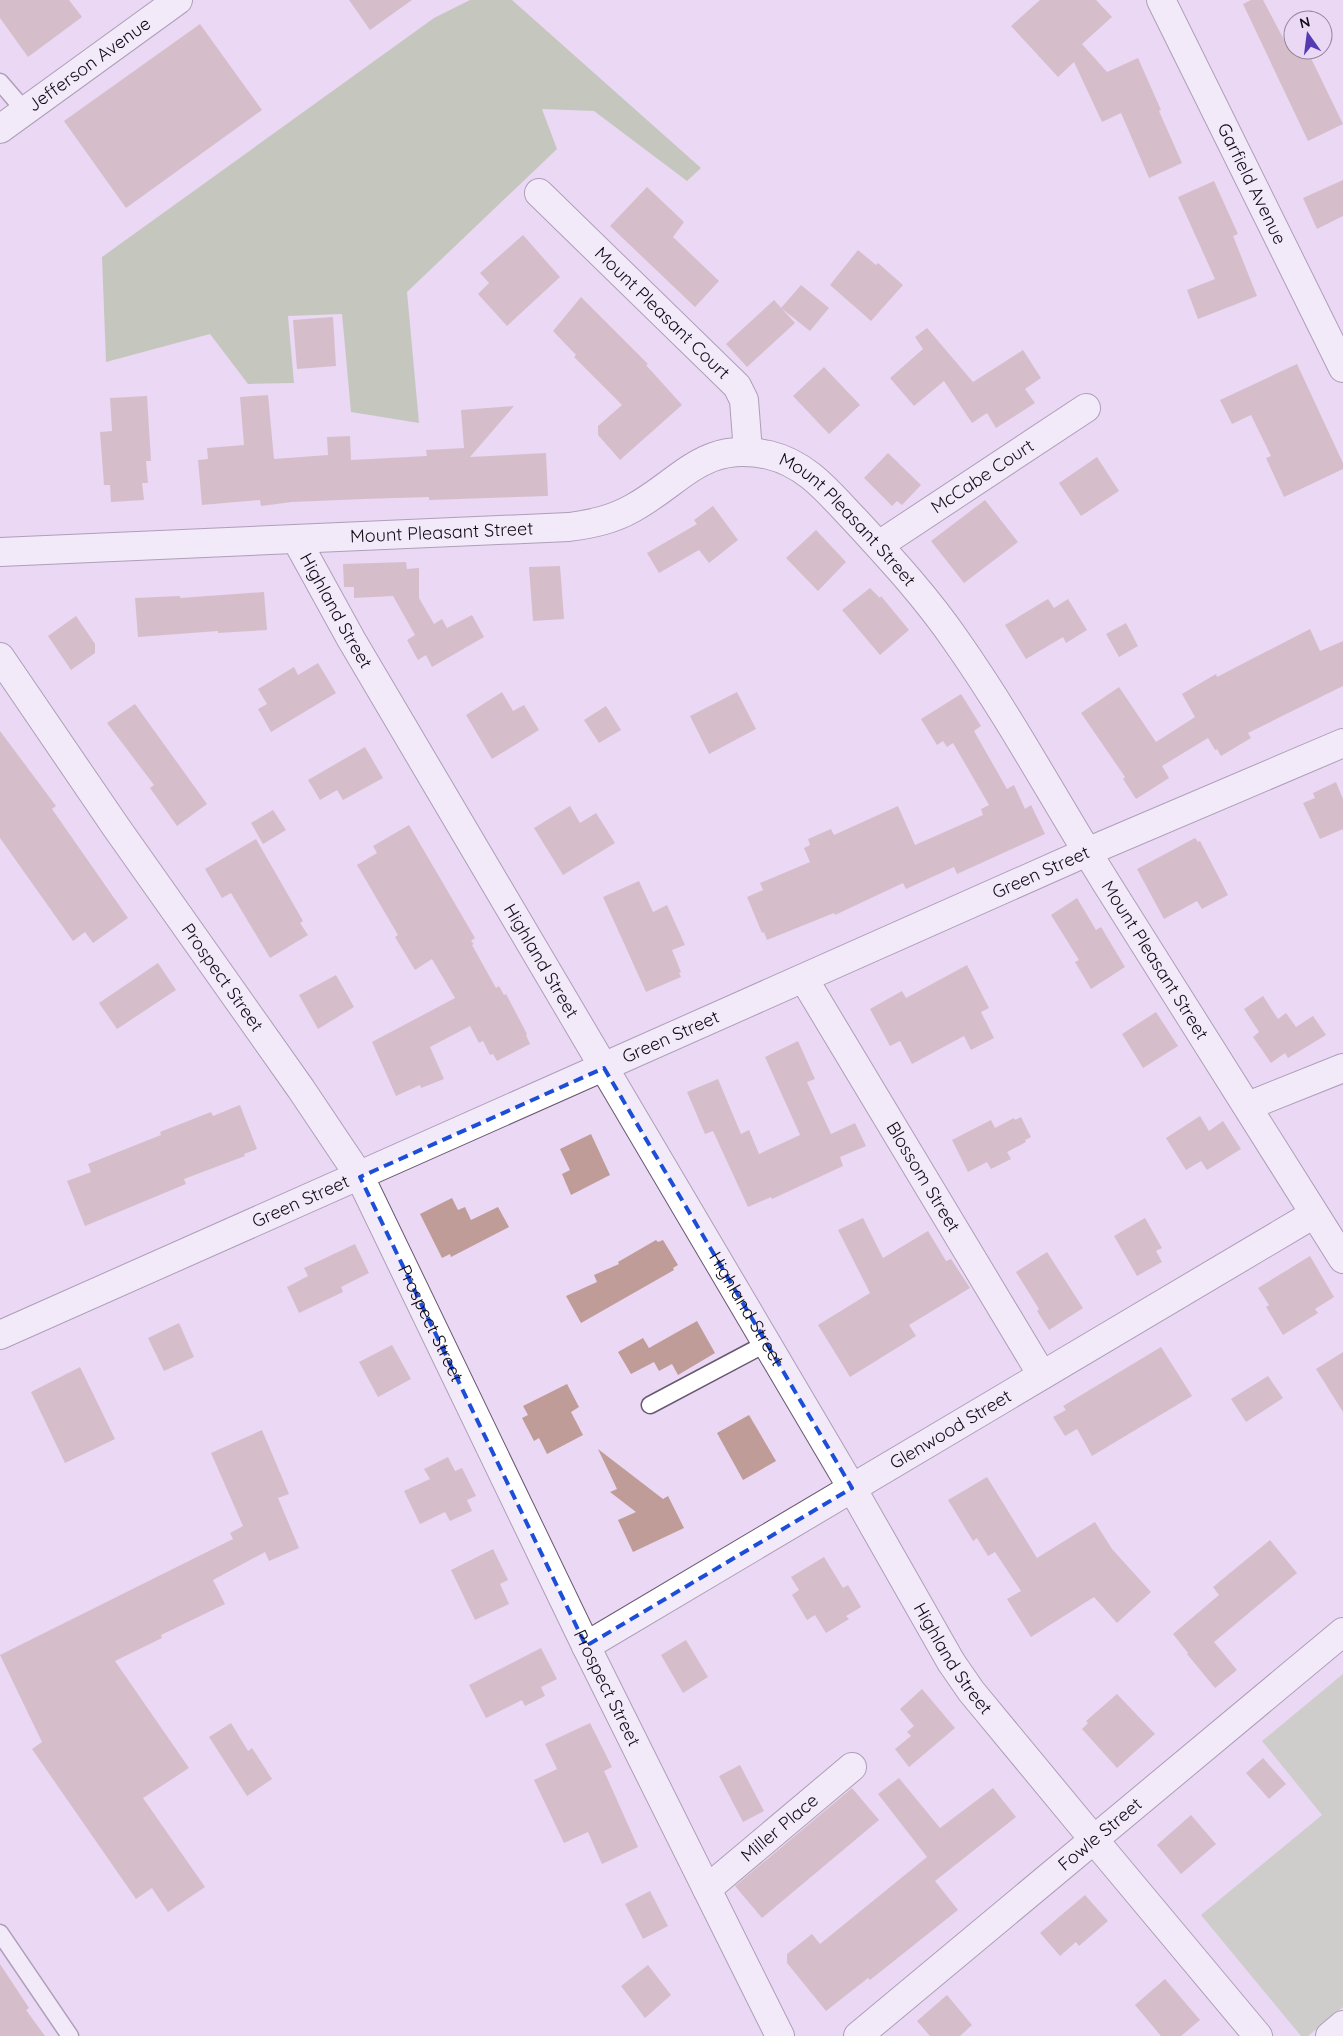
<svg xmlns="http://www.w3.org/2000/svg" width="1343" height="2036" font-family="Quicksand,sans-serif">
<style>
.green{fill:#adbf99}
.forest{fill:#99b27c}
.building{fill:#bf9c97}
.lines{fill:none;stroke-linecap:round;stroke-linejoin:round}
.lane-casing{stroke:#685871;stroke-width:19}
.street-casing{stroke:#685871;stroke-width:30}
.secondary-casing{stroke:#685871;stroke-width:30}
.lane{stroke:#fff;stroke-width:16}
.street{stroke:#fff;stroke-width:28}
.secondary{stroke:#fff;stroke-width:28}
.marked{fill:none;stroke:#1d4ed8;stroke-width:4;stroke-dasharray:10 6;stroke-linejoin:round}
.labels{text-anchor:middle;stroke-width:5;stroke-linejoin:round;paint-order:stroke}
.street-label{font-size:18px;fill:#100a13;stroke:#ead8f4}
</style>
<rect width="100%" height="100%" fill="#ead8f4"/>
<path class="green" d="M 1343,1674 L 1343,2007 L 1308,2036 L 1301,2036 L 1201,1915 L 1322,1815 L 1262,1741 Z"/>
<path class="forest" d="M 470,0 L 512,0 L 701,168 L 687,181 L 594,111 L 542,109 L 557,149 L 407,292 L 419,423 L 351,412 L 342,314 L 288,316 L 294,383 L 248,384 L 210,334 L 106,362 L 102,257 L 434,18 Z"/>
<g class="building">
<path d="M 0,0 L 69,0 L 82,17 L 28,57 L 0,18 Z"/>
<path d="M 349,0 L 412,0 L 370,30 Z"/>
<path d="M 1040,0 L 1096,0 L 1112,17 L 1082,44 L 1107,72 L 1138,58 L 1161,110 L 1159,111 L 1182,163 L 1149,178 L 1121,113 L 1102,122 L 1074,62 L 1058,77 L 1011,26 Z"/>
<path d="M 1251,0 L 1263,0 L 1290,51 L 1307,50 L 1343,124 L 1308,141 L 1243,4 Z"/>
<path d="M 200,24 L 262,110 L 126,208 L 64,121 Z"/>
<path d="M 1343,180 L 1343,216 L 1317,229 L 1303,198 Z"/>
<path d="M 1214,181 L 1238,234 L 1233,236 L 1257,296 L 1198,319 L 1187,290 L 1215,279 L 1178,197 Z"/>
<path d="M 647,187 L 684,222 L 673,237 L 719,281 L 695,307 L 610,226 Z"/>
<path d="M 523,235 L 560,277 L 507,326 L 478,294 L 489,283 L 480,273 Z"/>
<path d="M 858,250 L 876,265 L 878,263 L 903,285 L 871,321 L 830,285 Z"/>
<path d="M 801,285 L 829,308 L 810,331 L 781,308 Z"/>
<path d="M 581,297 L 648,364 L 646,365 L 682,405 L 620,460 L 598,435 L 598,426 L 622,405 L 574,357 L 576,355 L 553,331 Z"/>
<path d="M 774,300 L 795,323 L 747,367 L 726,344 Z"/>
<path d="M 333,317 L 336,366 L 297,369 L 293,320 Z"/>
<path d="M 927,328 L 973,382 L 1023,350 L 1041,378 L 1025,389 L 1035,403 L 996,428 L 987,413 L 972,423 L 944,381 L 914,406 L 890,378 L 923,349 L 915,337 Z"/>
<path d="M 1297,364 L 1343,463 L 1343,469 L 1284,497 L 1266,458 L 1271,456 L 1251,415 L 1232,424 L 1220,400 Z"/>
<path d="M 824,367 L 860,405 L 829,434 L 793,396 Z"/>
<path d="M 268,395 L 274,459 L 328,455 L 327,437 L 350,436 L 351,460 L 427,456 L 426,450 L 464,448 L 461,410 L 514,406 L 470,457 L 546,453 L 548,496 L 429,500 L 429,497 L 364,499 L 292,502 L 261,506 L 260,500 L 202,505 L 198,460 L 208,459 L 207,448 L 244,445 L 240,397 Z"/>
<path d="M 147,396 L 151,461 L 146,461 L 148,483 L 142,483 L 144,500 L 111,502 L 110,485 L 104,485 L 100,432 L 112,431 L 110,398 Z"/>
<path d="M 888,453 L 921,485 L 902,505 L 897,501 L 892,506 L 864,478 Z"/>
<path d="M 1097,457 L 1119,491 L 1081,516 L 1059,483 Z"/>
<path d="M 985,500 L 1018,542 L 964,583 L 931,541 Z"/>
<path d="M 713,506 L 738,540 L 709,563 L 699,550 L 659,573 L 647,553 L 697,524 L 694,520 Z"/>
<path d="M 816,530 L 846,562 L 818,591 L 786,558 Z"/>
<path d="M 406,562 L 407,569 L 419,568 L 419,598 L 434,624 L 442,619 L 447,628 L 472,615 L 484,637 L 432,667 L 426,655 L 418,660 L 407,640 L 415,635 L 393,596 L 354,598 L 354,587 L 344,587 L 343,564 Z"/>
<path d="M 560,566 L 564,619 L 533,621 L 529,567 Z"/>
<path d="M 870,588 L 880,598 L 881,596 L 909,630 L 880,655 L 842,610 Z"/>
<path d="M 264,592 L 267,630 L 218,633 L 218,631 L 138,637 L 135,598 L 180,596 L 180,598 Z"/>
<path d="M 1048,599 L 1054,608 L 1068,599 L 1087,630 L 1066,643 L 1063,637 L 1026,659 L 1005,625 Z"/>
<path d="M 76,616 L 95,644 L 95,653 L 71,670 L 48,636 Z"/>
<path d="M 1126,623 L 1138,646 L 1119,657 L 1106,634 Z"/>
<path d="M 1310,629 L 1320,651 L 1343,641 L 1343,686 L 1248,733 L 1251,738 L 1221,756 L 1217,749 L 1215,750 L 1208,738 L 1162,766 L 1169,778 L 1136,799 L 1123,779 L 1125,777 L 1081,713 L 1119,687 L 1156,742 L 1195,717 L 1182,694 L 1216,674 L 1217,677 Z"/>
<path d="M 318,663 L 336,693 L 271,732 L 258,709 L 267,704 L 258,689 L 294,667 L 298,675 Z"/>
<path d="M 502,692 L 513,711 L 524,705 L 539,730 L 492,759 L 466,715 Z"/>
<path d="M 737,692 L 756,729 L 709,754 L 690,716 Z"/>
<path d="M 961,694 L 981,726 L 974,731 L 1007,789 L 1014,785 L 1025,809 L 1031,805 L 1045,834 L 957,874 L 954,867 L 906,889 L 903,883 L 835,915 L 834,913 L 767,940 L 764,932 L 762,933 L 747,897 L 763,890 L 760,883 L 810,862 L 804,848 L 810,845 L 808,839 L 831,829 L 834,835 L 898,806 L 915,845 L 983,815 L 981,809 L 989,805 L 953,743 L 947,747 L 943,741 L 937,745 L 921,719 Z"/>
<path d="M 135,704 L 207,804 L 177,826 L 150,788 L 154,785 L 107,723 Z"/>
<path d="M 606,706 L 621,730 L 599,743 L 584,720 Z"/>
<path d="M 0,731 L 56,806 L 52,809 L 128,918 L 93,943 L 85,932 L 73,941 L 0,838 Z"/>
<path d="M 365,747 L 383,778 L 343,800 L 337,790 L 320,800 L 308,780 Z"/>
<path d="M 1336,782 L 1343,799 L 1343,829 L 1320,839 L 1303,803 L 1315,798 L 1313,793 Z"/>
<path d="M 570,806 L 580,823 L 596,813 L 615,843 L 563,875 L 534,828 Z"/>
<path d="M 273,810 L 286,830 L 263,844 L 251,823 Z"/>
<path d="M 409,825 L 475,938 L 471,941 L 474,944 L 472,945 L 496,988 L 499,986 L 504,995 L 506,994 L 527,1034 L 526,1035 L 530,1044 L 497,1061 L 493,1054 L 490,1055 L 483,1041 L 479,1043 L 470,1026 L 430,1047 L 444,1079 L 421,1088 L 420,1085 L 396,1096 L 372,1042 L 455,998 L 432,959 L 415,970 L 395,937 L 398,935 L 357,865 L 377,853 L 373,846 Z"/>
<path d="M 1195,838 L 1198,842 L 1200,841 L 1228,895 L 1202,909 L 1197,901 L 1164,919 L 1137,869 Z"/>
<path d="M 256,839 L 303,921 L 300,923 L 308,935 L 270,958 L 231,893 L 222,898 L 205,869 Z"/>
<path d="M 639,881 L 653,912 L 667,905 L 685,945 L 672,950 L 681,972 L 679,973 L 681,977 L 646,992 L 603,897 Z"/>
<path d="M 1077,898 L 1096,930 L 1101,927 L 1125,967 L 1091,989 L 1075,962 L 1079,960 L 1051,915 Z"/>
<path d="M 158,963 L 176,990 L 117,1029 L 99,1003 Z"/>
<path d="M 967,965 L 989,1008 L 981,1012 L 994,1038 L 971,1050 L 964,1036 L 912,1064 L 900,1041 L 890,1046 L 870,1009 L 902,991 L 906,998 Z"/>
<path d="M 336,975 L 354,1007 L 318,1029 L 299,995 Z"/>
<path d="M 1263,996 L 1278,1019 L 1286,1013 L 1296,1027 L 1313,1016 L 1326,1035 L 1288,1058 L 1285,1053 L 1271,1063 L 1253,1037 L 1259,1032 L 1244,1009 Z"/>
<path d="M 1156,1012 L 1178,1046 L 1143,1068 L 1122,1034 Z"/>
<path d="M 798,1041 L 815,1079 L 807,1082 L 831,1134 L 855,1123 L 866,1146 L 840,1157 L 843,1166 L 772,1199 L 771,1197 L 748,1207 L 713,1131 L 705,1134 L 687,1092 L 718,1079 L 741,1134 L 749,1130 L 759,1154 L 800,1135 L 765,1057 Z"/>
<path d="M 240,1105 L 257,1149 L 244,1154 L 245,1156 L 184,1179 L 186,1184 L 85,1226 L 67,1181 L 91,1172 L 88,1164 L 161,1135 L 160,1132 L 211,1112 L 213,1116 Z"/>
<path d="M 1200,1116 L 1209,1131 L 1223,1121 L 1241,1149 L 1207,1170 L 1201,1161 L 1186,1170 L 1166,1138 Z"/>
<path d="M 1021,1117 L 1031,1137 L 1025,1140 L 1026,1142 L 1007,1152 L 1011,1159 L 991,1169 L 987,1162 L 968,1172 L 952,1140 L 991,1120 L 995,1128 L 1014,1118 L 1015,1120 Z"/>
<path d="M 591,1134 L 610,1175 L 571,1195 L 562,1174 L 570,1170 L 560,1149 Z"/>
<path d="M 452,1198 L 458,1210 L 465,1207 L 471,1220 L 498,1207 L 509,1227 L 451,1257 L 450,1254 L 442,1258 L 420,1214 Z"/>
<path d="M 863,1218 L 883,1258 L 928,1231 L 946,1261 L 951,1259 L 970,1288 L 909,1325 L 916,1336 L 850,1377 L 818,1325 L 870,1293 L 838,1230 Z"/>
<path d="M 1145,1218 L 1162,1248 L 1156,1251 L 1162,1262 L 1137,1276 L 1114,1236 Z"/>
<path d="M 656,1240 L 658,1242 L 663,1240 L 678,1265 L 673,1268 L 674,1270 L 581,1323 L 566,1296 L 597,1282 L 594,1275 L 619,1264 L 618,1262 Z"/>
<path d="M 355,1244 L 369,1273 L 341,1287 L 343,1292 L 299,1313 L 287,1287 L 308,1276 L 304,1268 Z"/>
<path d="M 1047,1252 L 1083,1308 L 1049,1330 L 1037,1311 L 1039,1309 L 1016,1272 Z"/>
<path d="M 1310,1256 L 1334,1297 L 1315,1309 L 1318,1313 L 1283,1335 L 1266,1307 L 1269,1305 L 1258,1288 Z"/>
<path d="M 697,1321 L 715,1353 L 678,1375 L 672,1364 L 659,1371 L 654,1362 L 631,1374 L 618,1352 L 643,1338 L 649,1348 Z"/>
<path d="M 179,1323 L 194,1357 L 164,1371 L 148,1338 Z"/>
<path d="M 392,1345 L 411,1379 L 378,1397 L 359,1362 Z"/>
<path d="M 1161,1347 L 1192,1396 L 1092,1456 L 1077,1429 L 1065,1436 L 1053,1417 L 1066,1410 L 1063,1406 Z"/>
<path d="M 1343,1352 L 1343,1412 L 1316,1369 Z"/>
<path d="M 80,1367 L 115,1439 L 65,1463 L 31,1392 Z"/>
<path d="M 1268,1376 L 1283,1398 L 1246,1422 L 1231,1399 Z"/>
<path d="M 567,1384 L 579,1407 L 571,1412 L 583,1435 L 547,1454 L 539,1438 L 534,1441 L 522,1418 L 528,1415 L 523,1406 Z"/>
<path d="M 749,1415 L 776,1461 L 743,1480 L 717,1433 Z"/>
<path d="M 262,1430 L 289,1494 L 278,1498 L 299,1548 L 269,1561 L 265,1552 L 213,1580 L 225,1604 L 161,1635 L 162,1638 L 115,1661 L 189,1768 L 143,1798 L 205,1887 L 168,1912 L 152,1888 L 136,1899 L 32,1749 L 42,1742 L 0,1655 L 233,1539 L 230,1533 L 243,1526 L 211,1453 Z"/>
<path d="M 598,1449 L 663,1499 L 668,1496 L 684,1528 L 633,1552 L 618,1520 L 636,1512 L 610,1492 L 617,1489 Z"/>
<path d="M 448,1457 L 455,1471 L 462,1468 L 476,1496 L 467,1500 L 472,1511 L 450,1521 L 445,1512 L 420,1524 L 404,1491 L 430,1479 L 424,1469 Z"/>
<path d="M 987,1477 L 1037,1558 L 1095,1522 L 1112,1549 L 1151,1592 L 1117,1623 L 1094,1597 L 1031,1637 L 1007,1599 L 1021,1591 L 995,1552 L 988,1556 L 977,1538 L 973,1541 L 948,1500 Z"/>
<path d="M 1270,1540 L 1297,1573 L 1214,1642 L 1237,1670 L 1215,1688 L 1187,1654 L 1188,1653 L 1173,1634 L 1219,1595 L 1213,1587 Z"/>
<path d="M 493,1549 L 508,1580 L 500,1584 L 509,1604 L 475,1620 L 451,1570 Z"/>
<path d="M 824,1557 L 843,1588 L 848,1585 L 861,1607 L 846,1616 L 849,1619 L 826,1633 L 815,1615 L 807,1620 L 792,1595 L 799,1590 L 791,1577 Z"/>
<path d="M 686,1640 L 708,1677 L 683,1693 L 661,1655 Z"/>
<path d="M 541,1648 L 557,1679 L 541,1687 L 545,1696 L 525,1706 L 522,1700 L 486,1718 L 469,1685 Z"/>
<path d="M 922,1689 L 955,1728 L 909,1767 L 895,1749 L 911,1736 L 907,1732 L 914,1726 L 900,1709 Z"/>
<path d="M 1117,1694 L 1155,1734 L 1117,1768 L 1082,1729 L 1088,1723 L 1086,1721 Z"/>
<path d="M 231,1723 L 248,1751 L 252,1748 L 272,1779 L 247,1796 L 209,1737 Z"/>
<path d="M 590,1723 L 612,1767 L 604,1771 L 638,1847 L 602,1864 L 588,1832 L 564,1843 L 534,1780 L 557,1769 L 545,1744 Z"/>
<path d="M 1263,1758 L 1286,1784 L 1269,1799 L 1246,1773 Z"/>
<path d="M 740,1765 L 764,1811 L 743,1822 L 719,1776 Z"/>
<path d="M 899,1778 L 940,1828 L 993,1788 L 1016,1817 L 935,1881 L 958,1910 L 870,1980 L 868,1978 L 826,2011 L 787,1963 L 787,1954 L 812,1934 L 820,1944 L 927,1857 L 878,1794 Z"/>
<path d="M 852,1788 L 879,1820 L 762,1918 L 735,1886 Z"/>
<path d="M 1191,1815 L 1216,1844 L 1181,1874 L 1157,1845 Z"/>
<path d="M 650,1891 L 668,1926 L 643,1939 L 625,1904 Z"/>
<path d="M 1085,1895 L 1108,1921 L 1079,1946 L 1076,1942 L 1060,1956 L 1040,1933 Z"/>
<path d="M 0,1964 L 29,2008 L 26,2010 L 45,2036 L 0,2036 Z"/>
<path d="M 648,1965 L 671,1995 L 645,2018 L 621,1986 Z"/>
<path d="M 1165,1979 L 1200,2020 L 1181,2036 L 1161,2036 L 1135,2005 Z"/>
<path d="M 947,1995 L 972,2025 L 960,2036 L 930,2036 L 917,2021 Z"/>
</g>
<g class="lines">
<defs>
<g id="lane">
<path d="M 0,82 L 25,111"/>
<path d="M 650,1405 L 767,1343"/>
<path d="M 0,1933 L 70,2036"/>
</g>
<g id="street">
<path id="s1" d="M 1161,0 L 1343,368"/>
<path id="s2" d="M 0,129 L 178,0"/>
<path id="s3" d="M 539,193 L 737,386 L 744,400 L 748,452"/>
<path id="s4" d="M 296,539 L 351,639 L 852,1488 L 951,1662 L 971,1691 L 1095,1841 L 1258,2036"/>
<path id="s5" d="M 879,545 L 1086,408"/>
<path id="s6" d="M 0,552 L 569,527 C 591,524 612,520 633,508 C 682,481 704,440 769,455 C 807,464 829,493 855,520 C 891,559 927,598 957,642 C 1011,719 1055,801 1105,881 C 1185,1007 1263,1133 1343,1259"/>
<path id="s7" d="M 0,657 L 116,827 L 301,1089 L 360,1177 L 586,1646 L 780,2036"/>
<path id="s8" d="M 804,979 L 1042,1375"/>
<path d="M 1248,1106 L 1343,1068"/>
<path id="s9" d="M 586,1646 L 1314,1214"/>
<path id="s10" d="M 707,1889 L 852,1767"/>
<path id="s11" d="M 858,2036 L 1343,1632"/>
<path d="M 1330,2036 L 1343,2025"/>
</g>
<g id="secondary">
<path id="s12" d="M 0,1335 L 1087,852 L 1343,743"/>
</g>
</defs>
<use href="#lane" class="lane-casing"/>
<use href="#street" class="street-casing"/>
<use href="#secondary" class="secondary-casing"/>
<use href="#lane" class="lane"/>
<use href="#street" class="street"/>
<use href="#secondary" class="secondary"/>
</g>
<path d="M0 0H1343V2036H0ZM 604,1068 L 852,1488 L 586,1646 L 360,1177 Z" fill="#ead8f4" fill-opacity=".55" fill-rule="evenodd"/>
<path class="marked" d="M 604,1068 L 852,1488 L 586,1646 L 360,1177 Z"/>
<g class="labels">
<g class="street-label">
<text dy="6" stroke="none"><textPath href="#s2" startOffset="110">Jefferson Avenue</textPath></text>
<text dy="6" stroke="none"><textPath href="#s1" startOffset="205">Garfield Avenue</textPath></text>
<text dy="6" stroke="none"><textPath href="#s3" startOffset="172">Mount Pleasant Court</textPath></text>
<text dy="6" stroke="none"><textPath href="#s5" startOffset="124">McCabe Court</textPath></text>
<text dy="6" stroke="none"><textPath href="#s6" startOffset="892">Mount Pleasant Street</textPath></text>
<text dy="6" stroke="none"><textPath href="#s6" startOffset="442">Mount Pleasant Street</textPath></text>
<text dy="6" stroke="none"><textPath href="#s4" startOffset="82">Highland Street</textPath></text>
<text dy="6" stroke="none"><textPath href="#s12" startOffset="1139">Green Street</textPath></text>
<text dy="6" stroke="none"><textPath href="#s4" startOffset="488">Highland Street</textPath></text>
<text dy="6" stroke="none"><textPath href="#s6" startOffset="1432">Mount Pleasant Street</textPath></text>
<text dy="6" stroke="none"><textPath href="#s7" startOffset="390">Prospect Street</textPath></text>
<text dy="6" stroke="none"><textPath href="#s12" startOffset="734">Green Street</textPath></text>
<text dy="6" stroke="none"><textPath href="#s8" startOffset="231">Blossom Street</textPath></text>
<text dy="6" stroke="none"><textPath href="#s12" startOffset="329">Green Street</textPath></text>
<text dy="6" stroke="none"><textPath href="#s4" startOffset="892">Highland Street</textPath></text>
<text dy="6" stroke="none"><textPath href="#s7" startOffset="795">Prospect Street</textPath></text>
<text dy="6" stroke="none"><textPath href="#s9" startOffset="424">Glenwood Street</textPath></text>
<text dy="6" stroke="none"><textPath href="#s4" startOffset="1298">Highland Street</textPath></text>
<text dy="6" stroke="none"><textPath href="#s7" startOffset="1200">Prospect Street</textPath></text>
<text dy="6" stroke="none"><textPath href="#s10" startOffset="95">Miller Place</textPath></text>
<text dy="6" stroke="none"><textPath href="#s11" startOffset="315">Fowle Street</textPath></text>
</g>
</g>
<g transform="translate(1308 35) rotate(346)"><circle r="24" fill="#ead8f4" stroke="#93869a"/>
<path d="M0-4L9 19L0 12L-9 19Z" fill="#553ab2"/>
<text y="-8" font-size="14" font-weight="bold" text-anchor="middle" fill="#100a13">N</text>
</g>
</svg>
